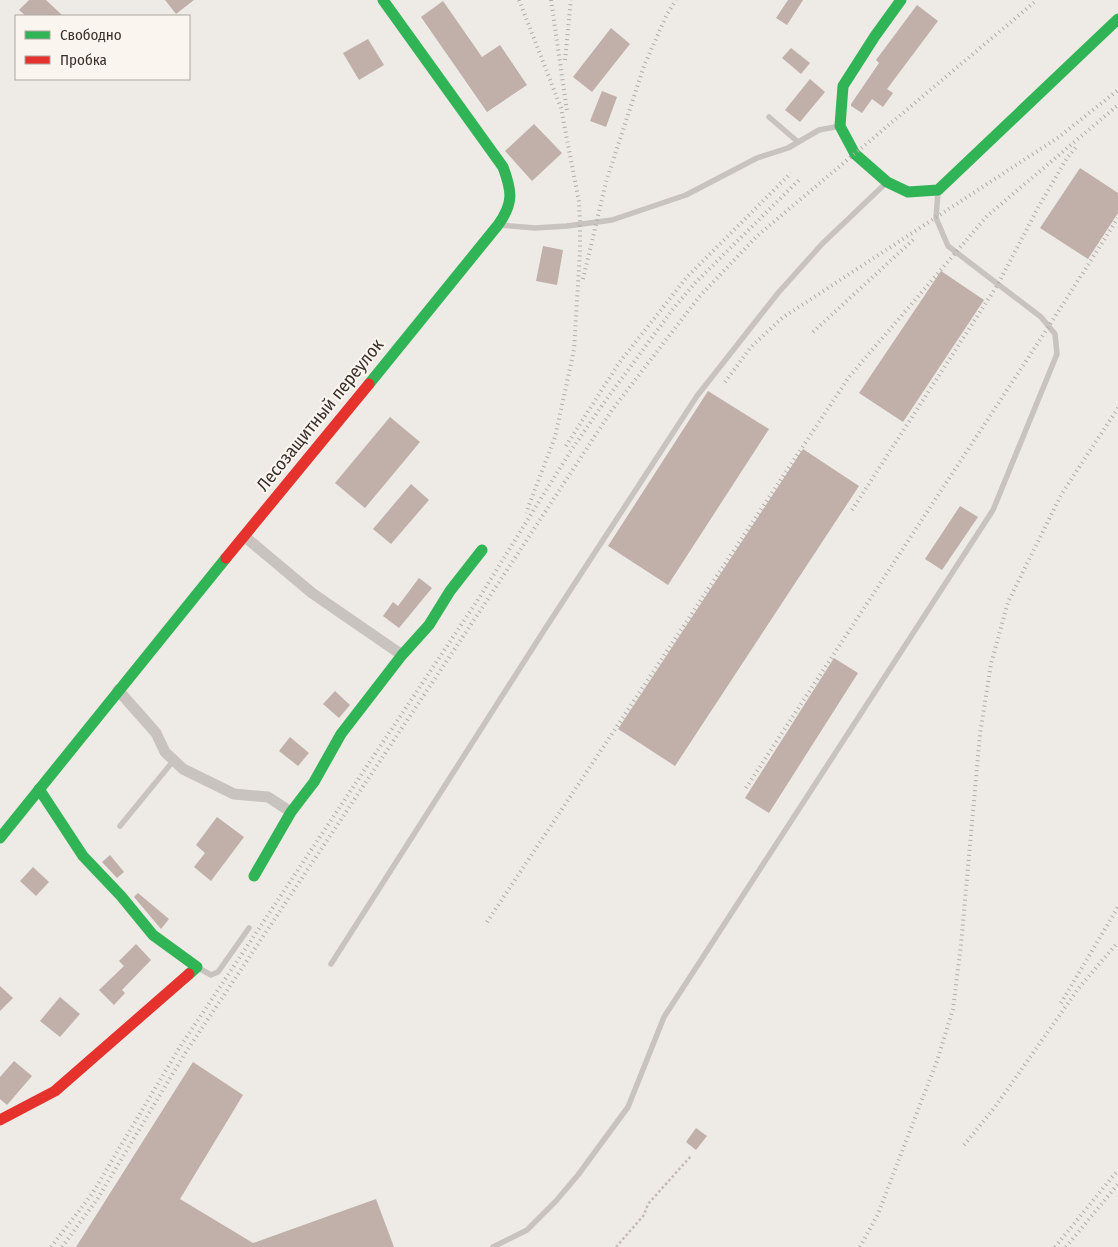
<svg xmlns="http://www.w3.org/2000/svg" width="1118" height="1247" font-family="'Fira Sans Condensed',sans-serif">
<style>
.building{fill:#c0b0a9}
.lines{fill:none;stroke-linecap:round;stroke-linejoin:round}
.path{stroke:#c1bbb6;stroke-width:2.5;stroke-dasharray:2.5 2.5;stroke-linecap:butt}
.lane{stroke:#c8c3be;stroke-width:5.5}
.street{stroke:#c8c3be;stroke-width:11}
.fast{stroke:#30b455;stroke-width:11}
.jam{stroke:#e5322d;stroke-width:11}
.rail{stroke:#b0aca8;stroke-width:4;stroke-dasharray:1 4;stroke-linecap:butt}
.labels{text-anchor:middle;stroke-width:4;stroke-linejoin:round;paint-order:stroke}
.street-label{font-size:18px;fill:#39302c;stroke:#faf5ee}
</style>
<rect width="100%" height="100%" fill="#eeeae6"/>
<g class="building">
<path d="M 29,0 L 46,0 L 63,16 L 26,16 L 19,10 Z"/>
<path d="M 165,0 L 194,0 L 176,14 Z"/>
<path d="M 788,0 L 803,0 L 787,25 L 776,18 Z"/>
<path d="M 443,1 L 482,57 L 500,45 L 527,85 L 487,112 L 421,17 Z"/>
<path d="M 917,5 L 938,21 L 887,89 L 893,93 L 883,107 L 872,99 L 862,113 L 851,106 L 851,104 L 879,63 L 876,60 Z"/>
<path d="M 611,28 L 630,44 L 592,92 L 573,77 Z"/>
<path d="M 368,39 L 384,65 L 359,80 L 343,53 Z"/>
<path d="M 791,48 L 810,63 L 801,74 L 782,58 Z"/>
<path d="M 810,79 L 825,92 L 800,122 L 785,110 Z"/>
<path d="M 602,91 L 617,97 L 606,127 L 590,121 Z"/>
<path d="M 534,124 L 562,153 L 532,181 L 505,151 Z"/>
<path d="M 1080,168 L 1118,193 L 1118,213 L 1088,259 L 1040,228 Z"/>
<path d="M 543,246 L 563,250 L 557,285 L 536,281 Z"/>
<path d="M 941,271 L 984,300 L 903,422 L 859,393 Z"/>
<path d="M 708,391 L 769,429 L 668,585 L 608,546 Z"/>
<path d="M 390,417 L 420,442 L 365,508 L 335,483 Z"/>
<path d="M 803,449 L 859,486 L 675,766 L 618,729 Z"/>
<path d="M 411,484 L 429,500 L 391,544 L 373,529 Z"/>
<path d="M 960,506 L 978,517 L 942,570 L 925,559 Z"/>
<path d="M 419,578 L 432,588 L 399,628 L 383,616 L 393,602 L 398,606 Z"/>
<path d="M 834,658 L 858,673 L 769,813 L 745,798 Z"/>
<path d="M 335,691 L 350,705 L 339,718 L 323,704 Z"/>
<path d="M 290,737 L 309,753 L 298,766 L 279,751 Z"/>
<path d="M 217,817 L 244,837 L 211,881 L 194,867 L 205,853 L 196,845 Z"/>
<path d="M 110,855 L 124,872 L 117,878 L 102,862 Z"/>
<path d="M 33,867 L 49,882 L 36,896 L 20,881 Z"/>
<path d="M 138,893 L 169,919 L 161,929 L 134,897 Z"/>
<path d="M 136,944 L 151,960 L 122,990 L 125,993 L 114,1005 L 99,990 L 124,966 L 119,961 Z"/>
<path d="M 0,986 L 13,998 L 0,1011 Z"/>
<path d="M 60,997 L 80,1014 L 60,1037 L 40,1021 Z"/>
<path d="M 14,1061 L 32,1076 L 7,1105 L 0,1099 L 0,1077 Z"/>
<path d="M 193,1062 L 243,1095 L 180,1199 L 253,1243 L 376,1199 L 394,1247 L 76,1247 Z"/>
<path d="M 696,1128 L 707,1136 L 696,1150 L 686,1142 Z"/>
</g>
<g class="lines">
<path class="path" d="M 616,1247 L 644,1215 L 648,1204 L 691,1156"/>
<g class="lane">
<path d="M 769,117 L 798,142"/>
<path d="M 500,225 L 535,228 L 567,226 L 612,220 L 686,195 L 757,158 L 788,148 L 819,130 L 840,126"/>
<path d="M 120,826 L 174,760"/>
<path d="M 331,964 L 543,632 L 697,396 L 778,293 L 822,244 L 887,182"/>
<path d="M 197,967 L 211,975 L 218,972 L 249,928"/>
<path d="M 493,1247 L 527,1230 L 556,1201 L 578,1175 L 628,1107 L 664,1017 L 993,510 L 1057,354 L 1055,334 L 1041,317 L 948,246 L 936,218 L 938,192"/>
</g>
<g class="street">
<path d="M 244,536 L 312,593 L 402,655"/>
<path d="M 118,690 L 156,733 L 165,752 L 183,769 L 234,794 L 268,797 L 291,812"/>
</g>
<g class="fast">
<path d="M 901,0 L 875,36 L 843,86 L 840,126 L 855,154 L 887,182 L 908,192 L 938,190 L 1118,19"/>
<path d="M 369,384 L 498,225 C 514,203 512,191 503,167 L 383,0"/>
<path d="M 39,789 L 83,856 L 121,896 L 153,935 L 197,967 L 189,974"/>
<path d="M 0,838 L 226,558"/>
<path d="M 254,876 L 291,812 L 314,782 L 341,734 L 402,655 L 429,625 L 450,591 L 482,550"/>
</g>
<g class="jam">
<path d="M 226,558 L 369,384"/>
<path d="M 0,1120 L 55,1091 L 189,974"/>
</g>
<g class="rail">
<path d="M 519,0 L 561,108 L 579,202 L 580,224 L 580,252 L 574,350 L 555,437 L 526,513"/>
<path d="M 551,0 L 567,111"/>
<path d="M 565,60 L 571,0"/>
<path d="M 583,279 L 606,182 L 644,66 L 667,14 L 676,0"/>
<path d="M 813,332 L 914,239"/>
<path d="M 725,382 L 751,347 L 782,318 L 1059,137 L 1118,90"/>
<path d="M 566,446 L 619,363 L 687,277 L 791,173"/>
<path d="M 852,510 L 998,284 L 1039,206 L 1067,158 L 1077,146"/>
<path d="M 746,788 L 1049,326 L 1118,218"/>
<path d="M 487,922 L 849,377 L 987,216 L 1118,105"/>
<path d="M 1061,1003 L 1118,907"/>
<path d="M 964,1145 L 995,1107 L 1078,989 L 1118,942"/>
<path d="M 51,1247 L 92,1194 L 178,1050 L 479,598 L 570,452 L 603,404 L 673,309 L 695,283 L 799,180"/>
<path d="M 62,1247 L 98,1198 L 184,1055 L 486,602 L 612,410 L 699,297 L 757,236 L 1037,0"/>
<path d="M 860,1247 L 878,1214 L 896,1167 L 937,1061 L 953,1009 L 961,945 L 980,734 L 991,664 L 1008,602 L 1061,495 L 1118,408"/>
<path d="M 1055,1247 L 1118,1170"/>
<path d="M 1066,1247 L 1118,1184"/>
</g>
</g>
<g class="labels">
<g class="street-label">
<text transform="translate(320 415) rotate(-51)" y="6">Лесозащитный переулок</text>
</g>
</g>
<rect x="15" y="15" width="175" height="65" fill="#faf5ee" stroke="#ada6a0"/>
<rect x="25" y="31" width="25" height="8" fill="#30b455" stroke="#ada6a0"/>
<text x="60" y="40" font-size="15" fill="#39302c">Свободно</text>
<rect x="25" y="56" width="25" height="8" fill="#e5322d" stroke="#ada6a0"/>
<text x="60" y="65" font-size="15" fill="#39302c">Пробка</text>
</svg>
